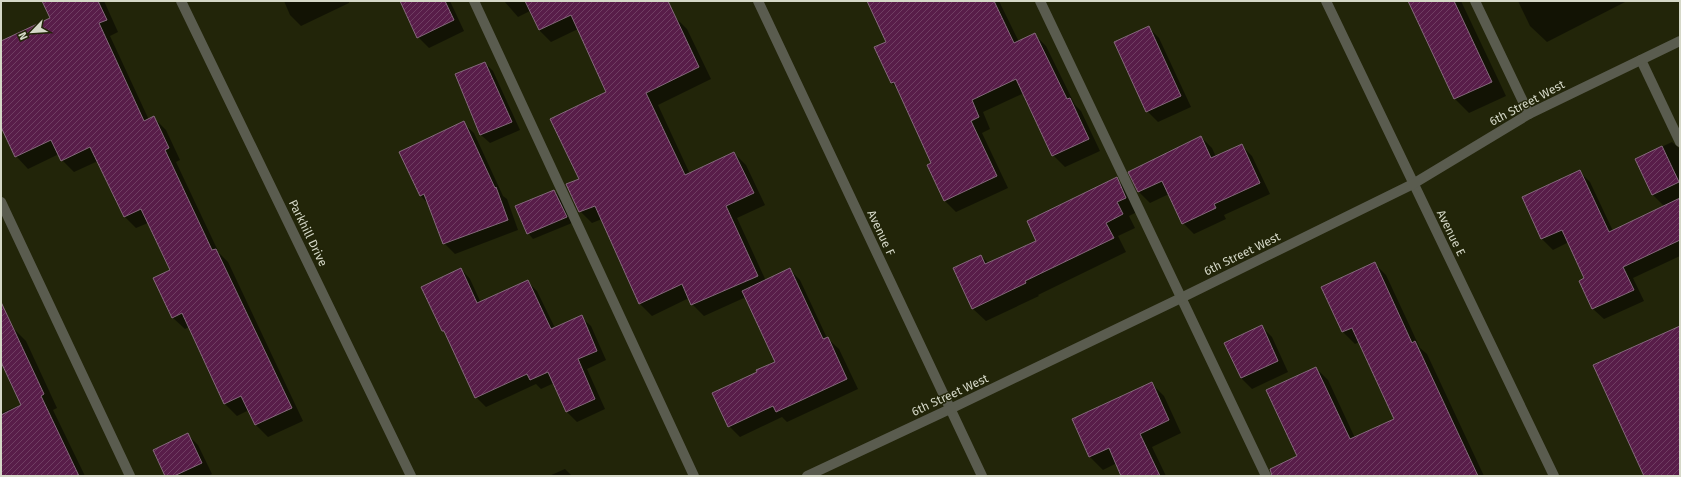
<svg xmlns="http://www.w3.org/2000/svg" width="1681" height="477" font-family="'Fira Sans',sans-serif">
<style>
.shadow{fill:#0007}
.building{fill:url(#building-hatch);stroke:#85697c}
.lines{fill:none;stroke-linecap:round;stroke-linejoin:round}
.minor{stroke:#5a5c4f;stroke-width:10}
.labels{text-anchor:middle;stroke-width:3;stroke-linejoin:round;paint-order:stroke}
.street-label{font-size:12px;fill:#d5d8c8;stroke:#222509}
</style>
<defs>
<pattern id="building-hatch" width="6" height="6" patternUnits="userSpaceOnUse"><rect width="6" height="6" fill="#581d49"/><path d="M-1 1l2-2M0 6l6-6M5 7l2-2" fill="none" stroke="#6f3d62"/></pattern>
</defs>
<rect width="100%" height="100%" fill="#222509"/>
<g class="shadow">
<path d="M 43,1 L 104,1 L 118,32 L 110,36 L 149,120 L 154,118 L 166,130 L 180,160 L 176,162 L 219,253 L 228,262 L 303,421 L 268,437 L 256,425 L 249,410 L 237,416 L 225,404 L 189,327 L 185,329 L 172,317 L 172,270 L 148,223 L 136,228 L 124,216 L 98,161 L 74,172 L 62,160 L 59,154 L 28,169 L 16,156 L 1,124 L 1,39 L 2,41 L 51,18 Z"/>
<path d="M 284,1 L 349,1 L 349,3 L 301,26 L 290,15 Z"/>
<path d="M 401,1 L 450,1 L 464,31 L 429,48 L 418,37 Z"/>
<path d="M 504,1 L 664,1 L 675,17 L 687,29 L 711,79 L 658,105 L 690,174 L 734,153 L 746,165 L 765,205 L 737,218 L 766,281 L 790,270 L 800,280 L 827,338 L 839,349 L 858,389 L 787,422 L 782,417 L 740,437 L 729,426 L 759,373 L 777,362 L 746,297 L 704,316 L 692,304 L 689,298 L 652,316 L 640,304 L 602,219 L 592,223 L 580,211 L 581,179 L 608,92 L 578,29 L 551,42 L 539,30 L 530,11 L 518,17 Z"/>
<path d="M 868,1 L 999,1 L 1019,42 L 1034,34 L 1046,46 L 1075,105 L 1081,111 L 1100,151 L 1065,167 L 1053,155 L 1024,93 L 983,112 L 990,129 L 982,133 L 1008,188 L 956,212 L 945,201 L 932,163 L 899,90 L 892,83 L 876,48 L 887,42 Z"/>
<path d="M 1409,1 L 1461,1 L 1506,96 L 1469,113 L 1455,99 Z"/>
<path d="M 1518,1 L 1627,1 L 1547,42 L 1530,26 Z"/>
<path d="M 1148,27 L 1159,38 L 1191,107 L 1158,122 L 1147,111 Z"/>
<path d="M 485,63 L 493,71 L 520,130 L 490,143 L 481,135 L 456,75 Z"/>
<path d="M 463,123 L 474,133 L 503,196 L 507,199 L 518,230 L 455,254 L 444,243 L 429,205 L 421,196 L 400,152 Z"/>
<path d="M 1201,137 L 1212,148 L 1216,157 L 1241,145 L 1252,156 L 1270,194 L 1224,215 L 1226,219 L 1194,234 L 1183,223 L 1169,194 L 1150,203 L 1139,192 L 1130,172 Z"/>
<path d="M 1672,142 L 1680,149 L 1680,198 L 1675,200 L 1680,204 L 1680,256 L 1633,278 L 1644,301 L 1604,319 L 1593,309 L 1580,281 L 1586,279 L 1569,242 L 1553,250 L 1542,239 L 1523,197 L 1579,171 L 1590,182 L 1613,231 L 1665,207 L 1653,195 L 1636,159 Z"/>
<path d="M 1116,179 L 1130,192 L 1139,211 L 1129,216 L 1135,228 L 1118,236 L 1126,252 L 1038,295 L 1039,296 L 986,321 L 972,308 L 981,256 L 989,264 L 1037,241 Z"/>
<path d="M 554,191 L 560,196 L 572,223 L 533,239 L 528,233 Z"/>
<path d="M 1374,263 L 1386,275 L 1420,348 L 1427,354 L 1484,476 L 1298,476 L 1298,457 L 1316,368 L 1328,380 L 1355,438 L 1396,419 L 1359,342 L 1355,344 L 1343,332 L 1322,288 Z"/>
<path d="M 461,269 L 470,279 L 481,303 L 527,281 L 537,291 L 555,328 L 581,317 L 591,326 L 606,360 L 587,369 L 605,409 L 577,422 L 567,412 L 554,383 L 541,389 L 536,384 L 486,407 L 476,397 L 447,335 L 443,331 Z"/>
<path d="M 12,327 L 26,341 L 57,408 L 53,410 L 85,476 L 2,476 L 1,413 L 22,404 L 1,360 L 1,333 Z"/>
<path d="M 1262,327 L 1272,337 L 1288,372 L 1252,389 L 1241,378 L 1226,343 Z"/>
<path d="M 1151,383 L 1164,396 L 1181,433 L 1152,447 L 1166,476 L 1122,476 L 1117,463 L 1103,470 L 1090,457 L 1073,420 Z"/>
<path d="M 187,434 L 198,445 L 212,474 L 208,476 L 166,476 Z"/>
<path d="M 565,469 L 572,476 L 549,476 Z"/>
</g>
<g class="building">
<path d="M 42,1 L 98,1 L 107,20 L 99,23 L 144,121 L 154,116 L 169,148 L 165,150 L 212,250 L 216,249 L 292,408 L 255,425 L 241,396 L 224,404 L 182,313 L 172,318 L 153,278 L 170,270 L 141,209 L 124,217 L 90,147 L 61,161 L 51,140 L 15,157 L 1,127 L 1,41 L 50,18 Z"/>
<path d="M 400,1 L 445,1 L 454,20 L 417,38 Z"/>
<path d="M 525,1 L 668,1 L 699,67 L 646,93 L 685,175 L 734,152 L 754,193 L 726,206 L 758,276 L 691,305 L 682,284 L 639,304 L 595,206 L 579,212 L 566,184 L 579,179 L 550,119 L 606,92 L 571,15 L 539,30 Z"/>
<path d="M 867,1 L 994,1 L 1014,43 L 1035,33 L 1067,99 L 1070,98 L 1089,139 L 1052,156 L 1016,79 L 972,100 L 979,117 L 971,121 L 997,176 L 944,201 L 927,165 L 931,163 L 894,82 L 891,83 L 874,47 L 886,42 Z"/>
<path d="M 1408,1 L 1454,1 L 1492,82 L 1454,99 Z"/>
<path d="M 1149,26 L 1181,96 L 1146,112 L 1114,42 Z"/>
<path d="M 485,62 L 512,122 L 480,135 L 455,74 Z"/>
<path d="M 464,121 L 495,188 L 496,187 L 508,220 L 443,244 L 424,194 L 420,196 L 399,152 Z"/>
<path d="M 1201,136 L 1211,158 L 1242,144 L 1260,183 L 1214,204 L 1216,208 L 1182,224 L 1162,181 L 1138,192 L 1128,172 Z"/>
<path d="M 1662,146 L 1679,182 L 1652,195 L 1635,159 Z"/>
<path d="M 1580,170 L 1609,232 L 1680,198 L 1680,240 L 1623,267 L 1634,290 L 1592,309 L 1579,281 L 1584,278 L 1562,230 L 1541,239 L 1522,197 Z"/>
<path d="M 1117,177 L 1126,198 L 1117,202 L 1123,214 L 1106,223 L 1114,238 L 1025,281 L 1026,283 L 972,309 L 953,268 L 981,255 L 985,264 L 1036,241 L 1027,221 Z"/>
<path d="M 554,190 L 567,217 L 527,234 L 515,206 Z"/>
<path d="M 1375,262 L 1412,343 L 1415,341 L 1478,476 L 1272,476 L 1270,469 L 1297,456 L 1266,390 L 1316,367 L 1350,439 L 1394,419 L 1352,328 L 1342,332 L 1321,287 Z"/>
<path d="M 461,268 L 477,303 L 528,280 L 551,329 L 582,315 L 597,351 L 578,359 L 595,399 L 566,412 L 548,372 L 530,380 L 527,374 L 475,398 L 444,331 L 442,331 L 421,287 Z"/>
<path d="M 790,268 L 823,339 L 828,337 L 847,379 L 776,412 L 773,406 L 728,427 L 712,393 L 757,372 L 756,370 L 775,362 L 742,291 Z"/>
<path d="M 1,302 L 44,394 L 41,396 L 79,476 L 1,476 L 1,415 L 21,405 L 1,362 Z"/>
<path d="M 1262,325 L 1278,361 L 1241,378 L 1224,343 Z"/>
<path d="M 1680,326 L 1680,476 L 1644,476 L 1593,365 Z"/>
<path d="M 1152,382 L 1169,420 L 1140,434 L 1160,476 L 1121,476 L 1109,448 L 1089,457 L 1072,419 Z"/>
<path d="M 188,433 L 202,463 L 174,476 L 165,476 L 153,450 Z"/>
</g>
<g class="lines">
<g class="minor">
<path d="M 181,1 L 411,476"/>
<path d="M 474,1 L 694,476"/>
<path d="M 758,1 L 982,476"/>
<path d="M 1040,1 L 1266,476"/>
<path d="M 1326,1 L 1554,476"/>
<path d="M 1475,1 L 1529,114"/>
<path d="M 1641,60 L 1680,142"/>
<path d="M 1,202 L 130,476"/>
<path d="M 807,476 L 950,409 L 1181,298 L 1413,184 L 1529,114 L 1680,41"/>
</g>
</g>
<g class="labels">
<g class="street-label">
<text transform="translate(1527 103) rotate(-28)" y="4">6th Street West</text>
<text transform="translate(308 233) rotate(64)" y="4">Parkhill Drive</text>
<text transform="translate(881 233) rotate(65)" y="4">Avenue F</text>
<text transform="translate(1451 233) rotate(64)" y="4">Avenue E</text>
<text transform="translate(1242 254) rotate(-26)" y="4">6th Street West</text>
<text transform="translate(950 395) rotate(-25)" y="4">6th Street West</text>
</g>
</g>
<rect width="1681" height="477" fill="none" stroke="#d5d8c8" stroke-width="4"/>
<g transform="translate(32 32) rotate(245)" stroke="#222509" stroke-width="3" paint-order="stroke">
<path d="M0-3L7 15L0 10L-7 15Z" fill="#d5d8c8"/>
<text y="-6" font-size="11" font-weight="bold" text-anchor="middle" fill="#d5d8c8">N</text>
</g>
</svg>
